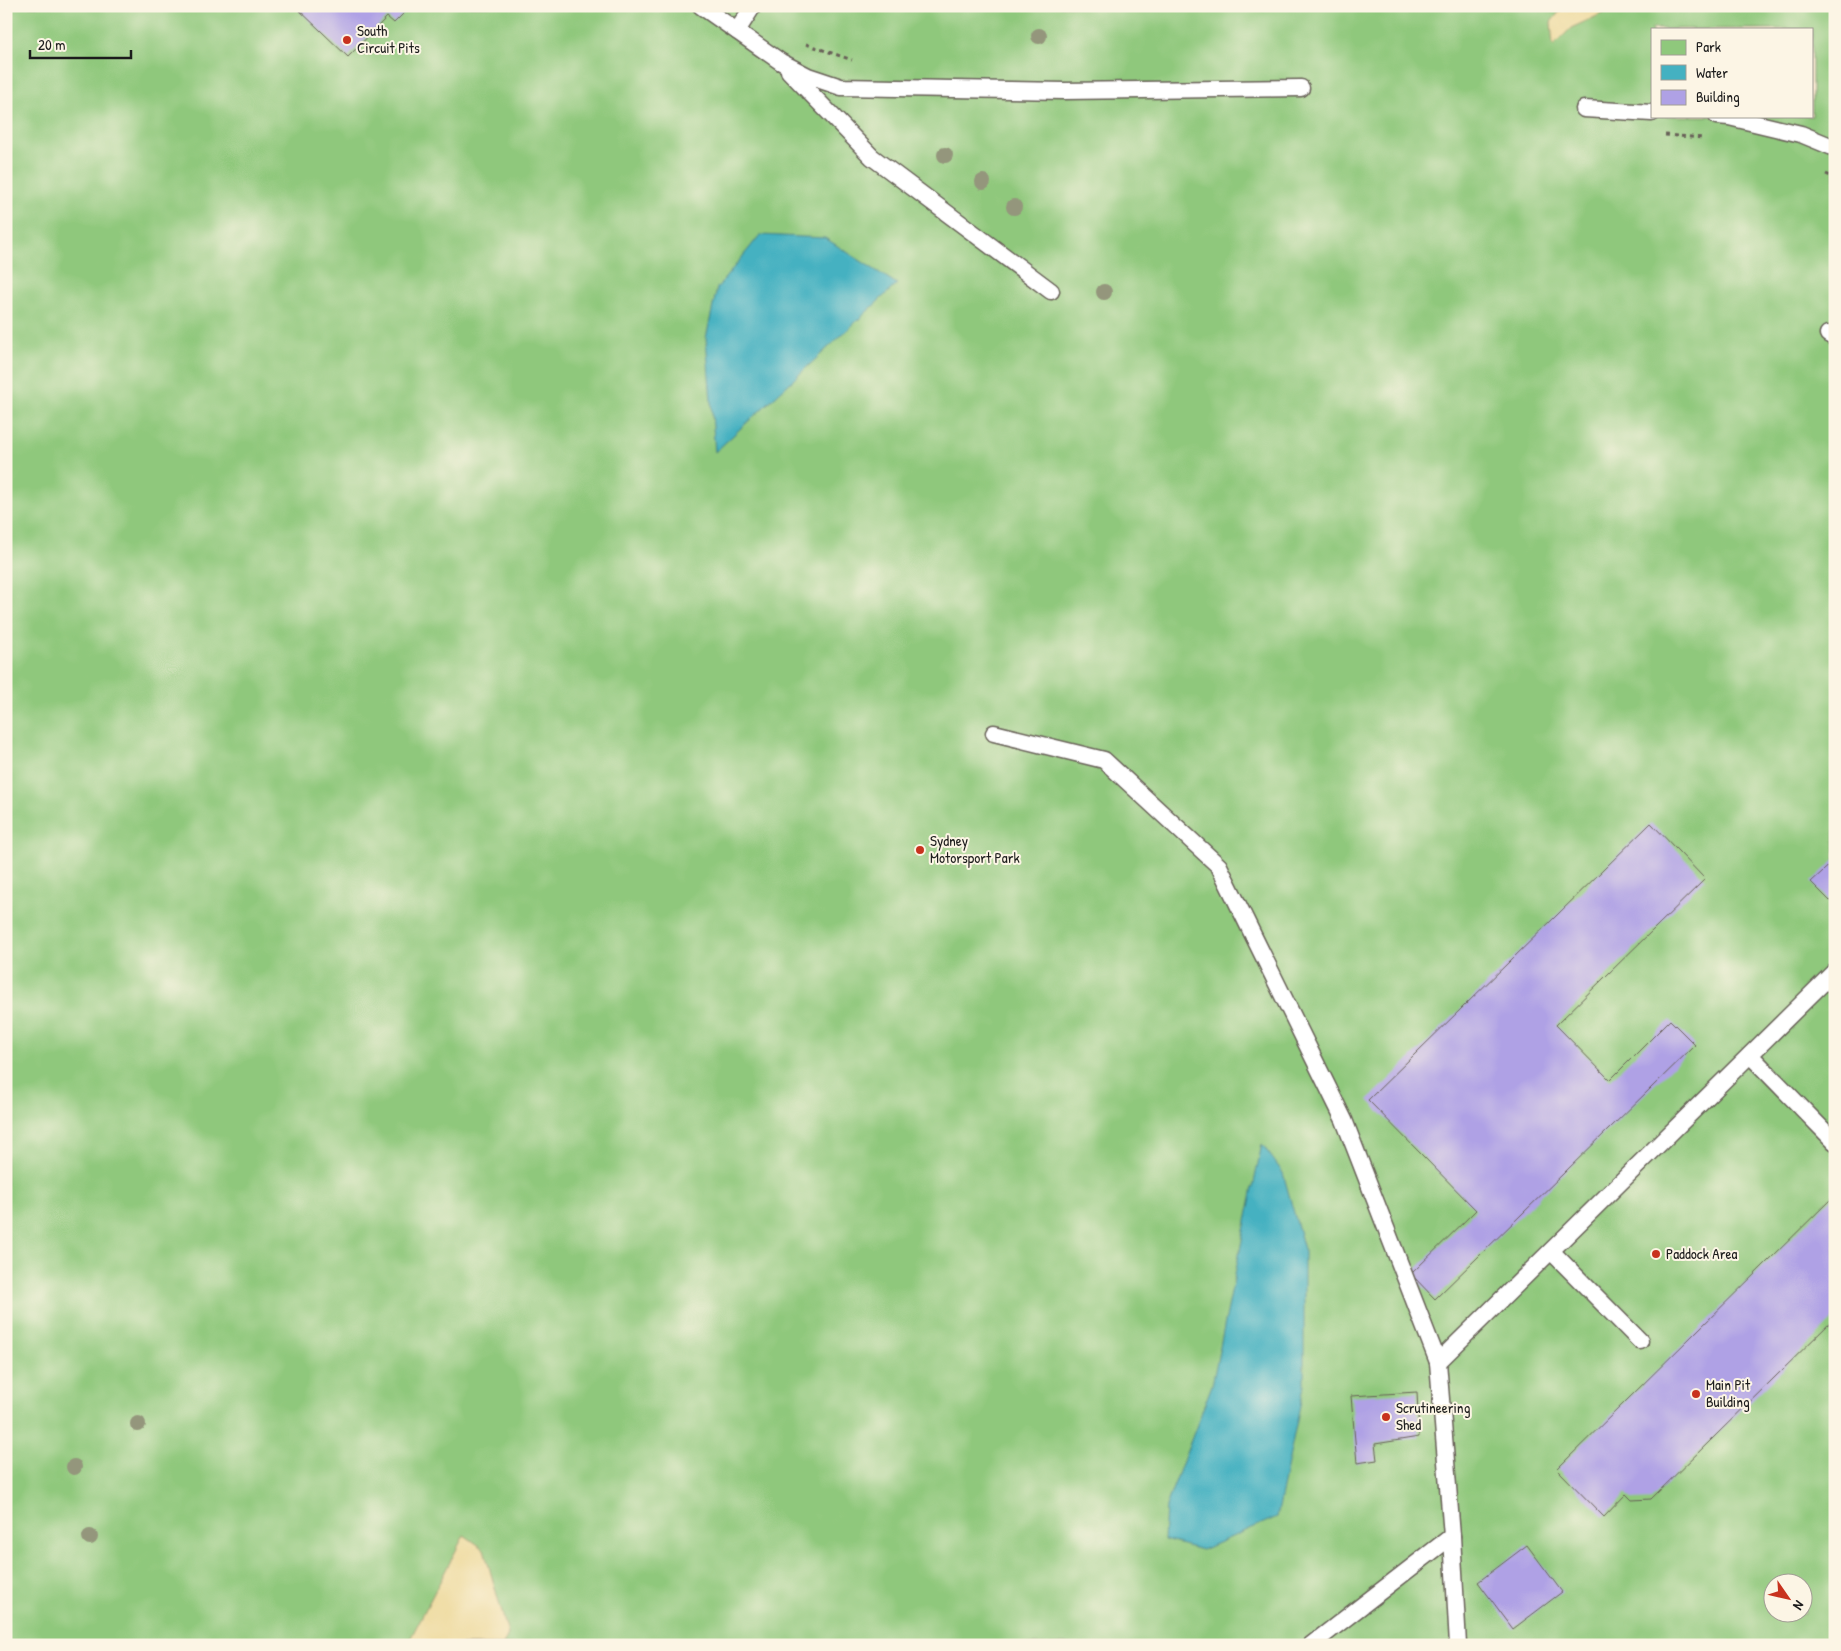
<svg xmlns="http://www.w3.org/2000/svg" width="1841" height="1651" font-family="'Patrick Hand',sans-serif">
<style>
.green{fill:#8fc87c;stroke:#56724c;fill-rule:evenodd}
.sand{fill:#eeda9e;stroke:#857b5d}
.water{fill:#44b1c1;stroke:#30666e}
.building{fill:#afa1e5}
.lines{fill:none;stroke-linecap:round;stroke-linejoin:round}
.service-casing{stroke:#686158;stroke-width:19}
.path{stroke:#686158;stroke-width:3;stroke-dasharray:4 4;stroke-linecap:butt}
.service{stroke:#fff;stroke-width:16}
.tree{fill:#94967c}
.poi-dot{fill:#c8321e;stroke:#fcf5e5;stroke-width:2}
.labels{text-anchor:middle;stroke-width:4;stroke-linejoin:round;paint-order:stroke}
.poi-label{font-size:15px;fill:#1c1c1c;stroke:#fcf5e5;text-anchor:start}
</style>
<rect width="100%" height="100%" fill="#fcf5e5"/>
<filter id="ink" filterUnits="userSpaceOnUse"><feTurbulence type="fractalNoise" baseFrequency=".02" numOctaves="2"/><feDisplacementMap in="SourceGraphic" scale="10" xChannelSelector="R" yChannelSelector="G"/><feConvolveMatrix kernelMatrix="1 2 1 2 8 2 1 2 1" color-interpolation-filters="sRGB"/></filter>
<filter id="wash" filterUnits="userSpaceOnUse"><feTurbulence type="fractalNoise" baseFrequency=".0096" numOctaves="4" result="noise"/><feDisplacementMap in="SourceGraphic" scale="20" xChannelSelector="R" yChannelSelector="G"/><feGaussianBlur stdDeviation="1.12" result="paint"/><feColorMatrix in="noise" values="0 0 0 0 0 0 0 0 0 0 0 0 0 0 0 0 0 1.4 0 .05"/><feComposite in="paint" operator="in"/></filter>
<g filter="url(#wash)">
<rect width="100%" height="100%" fill="#f6e2c8"/>
<path class="green" d="M 6,6 L 1835,6 L 1835,1645 L 6,1645 ZM 1652,29 L 1812,29 L 1812,116 L 1652,116 ZM 1774,1584 L 1804,1584 L 1804,1614 L 1774,1614 Z"/>
<g class="sand">
<path d="M 1564,6 L 1619,6 L 1571,28 L 1553,46 L 1551,22 Z"/>
<path d="M 464,1535 L 484,1549 L 508,1634 L 503,1645 L 407,1645 Z"/>
</g>
<g class="water">
<path d="M 760,235 L 825,238 L 897,284 L 715,452 L 706,338 L 717,288 Z"/>
<path d="M 1262,1144 L 1283,1173 L 1304,1249 L 1304,1386 L 1277,1517 L 1202,1550 L 1164,1540 L 1166,1506 L 1212,1385 Z"/>
</g>
<g id="blocks">
<g class="building">
<path d="M 295,6 L 402,6 L 407,10 L 394,23 L 387,17 L 348,57 Z"/>
<path d="M 1651,823 L 1705,879 L 1556,1025 L 1610,1080 L 1670,1020 L 1695,1045 L 1435,1299 L 1411,1274 L 1476,1210 L 1368,1100 Z"/>
<path d="M 1835,860 L 1835,906 L 1811,882 Z"/>
<path d="M 1835,1195 L 1835,1318 L 1651,1499 L 1632,1500 L 1626,1494 L 1604,1517 L 1557,1469 Z"/>
<path d="M 1417,1392 L 1419,1437 L 1375,1444 L 1377,1460 L 1357,1463 L 1351,1396 Z"/>
<path d="M 1527,1545 L 1562,1592 L 1513,1629 L 1478,1582 Z"/>
</g>
</g>
</g>
<g filter="url(#ink)">
<use href="#blocks" fill-opacity="0" stroke="#686158" stroke-width="1"/>
<g class="lines">
<defs>
<g id="service">
<path d="M 701,6 L 781,62 L 808,76 L 841,87 L 1064,91 L 1301,88"/>
<path d="M 737,31 L 753,6"/>
<path d="M 789,71 L 872,157 L 1051,291"/>
<path d="M 1584,109 L 1652,113"/>
<path d="M 1717,116 L 1729,117 L 1801,134 L 1835,148"/>
<path d="M 1828,334 L 1835,338"/>
<path d="M 994,733 L 1104,760 L 1219,866 L 1344,1120 L 1438,1362"/>
<path d="M 1750,1055 L 1835,1142"/>
<path d="M 1551,1251 L 1640,1341"/>
<path d="M 1311,1645 L 1452,1536"/>
<path d="M 1458,1645 L 1452,1536 L 1438,1362 L 1835,971"/>
</g>
</defs>
<use href="#service" class="service-casing"/>
<g class="path">
<path d="M 806,44 L 852,60"/>
<path d="M 1665,135 L 1704,138"/>
<path d="M 1826,174 L 1835,178"/>
</g>
<use href="#service" class="service"/>
</g>
<g class="tree">
<circle cx="1039" cy="36" r="8"/>
<circle cx="945" cy="155" r="8"/>
<circle cx="983" cy="182" r="8"/>
<circle cx="1014" cy="207" r="8"/>
<circle cx="1104" cy="292" r="8"/>
<circle cx="138" cy="1424" r="8"/>
<circle cx="74" cy="1467" r="8"/>
<circle cx="90" cy="1537" r="8"/>
</g>
</g>
<g class="poi-dot">
<circle cx="347" cy="40" r="5"/>
<circle cx="920" cy="850" r="5"/>
<circle cx="1656" cy="1254" r="5"/>
<circle cx="1696" cy="1394" r="5"/>
<circle cx="1386" cy="1417" r="5"/>
</g>
<g class="labels">
<g class="poi-label">
<text x="357" y="36">South<tspan x="357" dy="17">Circuit Pits</tspan></text>
<text x="930" y="846">Sydney<tspan x="930" dy="17">Motorsport Park</tspan></text>
<text x="1666" y="1259">Paddock Area</text>
<text x="1706" y="1390">Main Pit<tspan x="1706" dy="17">Building</tspan></text>
<text x="1396" y="1413">Scrutineering<tspan x="1396" dy="17">Shed</tspan></text>
</g>
</g>
<rect width="1841" height="1651" fill="none" stroke="#fcf5e5" stroke-width="25"/>
<rect x="1651" y="28" width="162" height="90" fill="#fcf5e5" stroke="#a29e95"/>
<rect x="1661" y="40" width="25" height="15" fill="#8fc87c" stroke="#a29e95"/>
<text x="1696" y="52" font-size="15" fill="#1c1c1c">Park</text>
<rect x="1661" y="65" width="25" height="15" fill="#44b1c1" stroke="#a29e95"/>
<text x="1696" y="78" font-size="15" fill="#1c1c1c">Water</text>
<rect x="1661" y="90" width="25" height="15" fill="#afa1e5" stroke="#a29e95"/>
<text x="1696" y="102" font-size="15" fill="#1c1c1c">Building</text>
<g transform="translate(1788 1598) rotate(124)"><circle r="24" fill="#fcf5e5" stroke="#a29e95"/>
<path d="M0-4L9 19L0 12L-9 19Z" fill="#c8321e"/>
<text y="-8" font-size="14" font-weight="bold" text-anchor="middle" fill="#1c1c1c">N</text>
</g>
<path d="M30 50v8h101v-8" fill="none" stroke="#1c1c1c" stroke-width="2.5"/>
<text x="38" y="50" font-size="15" fill="#1c1c1c" stroke="#fcf5e5" stroke-width="4" paint-order="stroke">20 m</text>
</svg>
